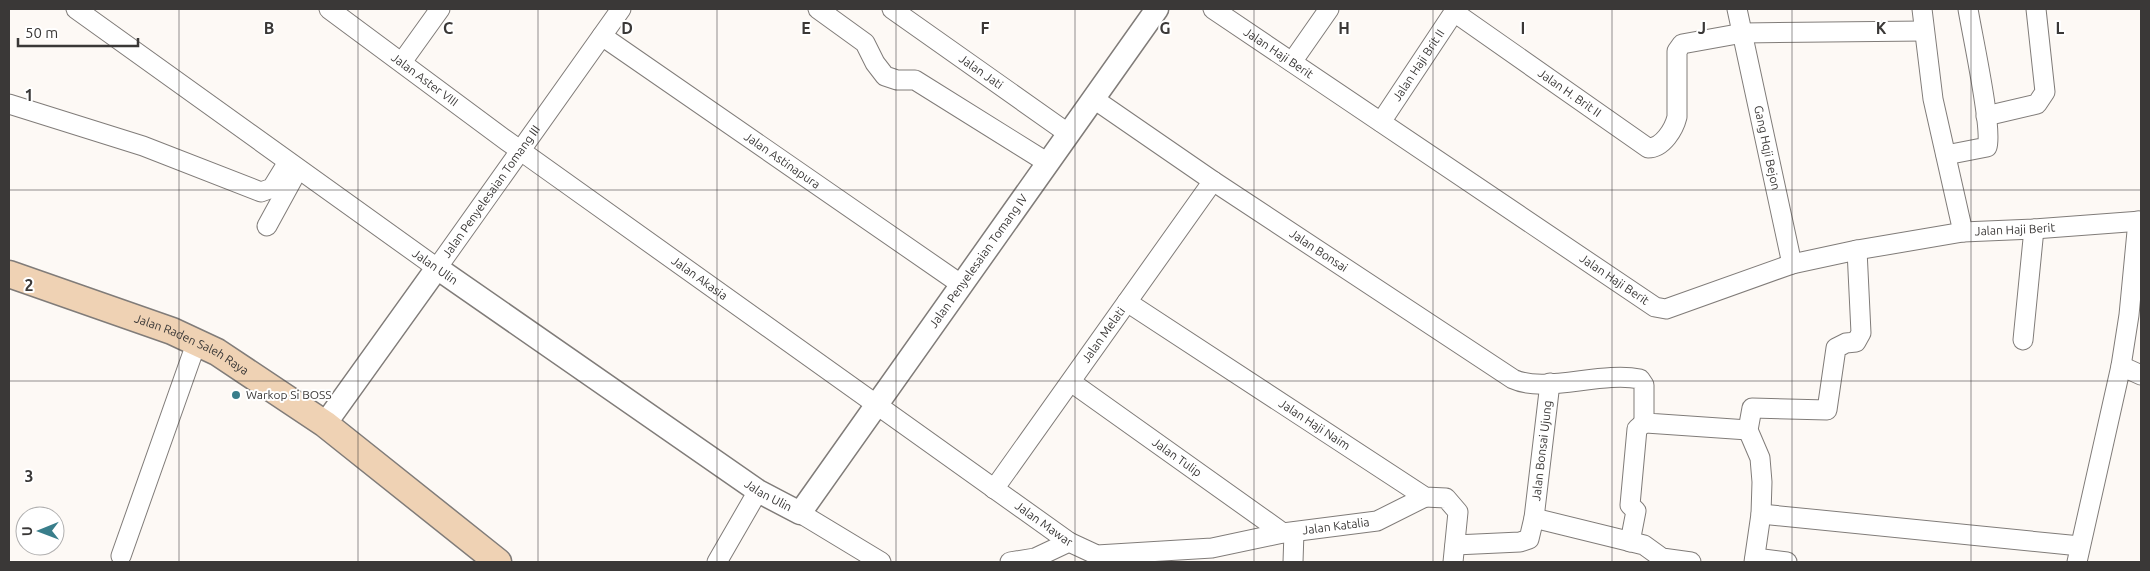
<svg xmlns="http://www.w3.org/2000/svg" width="2150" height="571" font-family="Ubuntu,sans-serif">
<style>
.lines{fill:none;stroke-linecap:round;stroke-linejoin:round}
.minor-casing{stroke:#807c79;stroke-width:21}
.tertiary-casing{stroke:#807c79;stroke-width:25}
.secondary-casing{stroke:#807c79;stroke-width:29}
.minor{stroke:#fff;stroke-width:19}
.tertiary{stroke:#fff;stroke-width:22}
.secondary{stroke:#efd2b4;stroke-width:26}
.grid{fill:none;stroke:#3a3837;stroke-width:1;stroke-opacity:0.55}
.poi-dot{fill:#397e8b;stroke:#fff;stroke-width:2}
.labels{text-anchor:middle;stroke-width:4;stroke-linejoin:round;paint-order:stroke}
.street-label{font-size:12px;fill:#3a3837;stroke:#fff}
.poi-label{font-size:12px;fill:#3a3837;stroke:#fff;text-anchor:start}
.grid-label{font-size:16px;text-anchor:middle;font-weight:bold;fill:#3a3837;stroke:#fff;stroke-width:4;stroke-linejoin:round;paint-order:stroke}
</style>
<rect width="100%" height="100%" fill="#fdf9f5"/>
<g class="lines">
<defs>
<g id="minor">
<path id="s1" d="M 76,9 L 437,268 L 621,9"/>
<path id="s2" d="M 329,9 L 507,141 L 1069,542 L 1097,555 L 1212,548 L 1283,533 L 1377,521 L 1425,497"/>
<path d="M 818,9 L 865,43 L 875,63 L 885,76 L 897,80 L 915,80 L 1048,163"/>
<path id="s3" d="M 892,9 L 1069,134"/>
<path id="s4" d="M 1213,9 L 1655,307 L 1666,309 L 1792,264 L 1857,250 L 1963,232 L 2034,229 L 2141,221"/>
<path id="s5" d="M 1737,9 L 1792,264"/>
<path d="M 1922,9 L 1933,99 L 1963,232"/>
<path id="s6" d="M 1454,12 L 1648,148 C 1663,148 1674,129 1677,117 L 1677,51 L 1682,44 L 1743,33 L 1924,31"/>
<path id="s7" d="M 602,36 L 962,285"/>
<path d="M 402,62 L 440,9"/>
<path d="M 1292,62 L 1329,9"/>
<path id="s8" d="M 1094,99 L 1213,181 L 1513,379 C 1545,394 1601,371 1640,379 L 1644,385 L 1644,421 L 1646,423 L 1748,430"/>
<path d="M 9,104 L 143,146 L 261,192 L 272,188 L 288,162"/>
<path d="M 1986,116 L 2037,104 L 2045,92 L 2036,9"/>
<path id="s9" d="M 1381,122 L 1456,9"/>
<path d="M 1946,155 L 1987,147 C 1993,129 1972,34 1968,9"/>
<path d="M 267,226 L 296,173"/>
<path id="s10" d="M 1127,302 L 1425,497 L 1446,498 L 1458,512 L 1453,562"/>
<path d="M 2023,340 L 2034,229"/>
<path d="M 2121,366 L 2141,375"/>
<path id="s11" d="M 1071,382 L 1283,533"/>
<path id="s12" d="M 994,489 L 1213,181"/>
<path d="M 800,513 L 881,562"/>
<path d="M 1761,514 L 2080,546"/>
<path d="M 1534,518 L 1644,545 L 1662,558 L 1691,562"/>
<path d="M 1630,542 L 1636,511 L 1630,505 L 1637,429 L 1645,422"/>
<path id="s13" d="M 1455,545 L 1520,542 L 1529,539 L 1534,518 L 1550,383"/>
<path d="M 121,556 L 197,341"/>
<path d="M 1755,558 L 1787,562"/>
<path d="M 717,562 L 758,491"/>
<path d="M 1010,562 L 1035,558 L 1069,542"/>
<path d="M 1293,562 L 1294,532"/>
<path d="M 1754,562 L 1761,514 L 1762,482 L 1760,458 L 1748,430 L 1752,408 L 1827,410 L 1836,348 L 1846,343 L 1856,342 L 1861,333 L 1857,250"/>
<path d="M 2077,562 L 2121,366 L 2129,315 L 2138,221"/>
</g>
<g id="tertiary">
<path id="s14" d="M 325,424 L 437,268 L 758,491 L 800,513 L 1157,9"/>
</g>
<g id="secondary">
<path id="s15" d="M 9,274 L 172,331 L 217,352 L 325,424 L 498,562"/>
</g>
</defs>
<use href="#minor" class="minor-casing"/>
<use href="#tertiary" class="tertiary-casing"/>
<use href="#secondary" class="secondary-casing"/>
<use href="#minor" class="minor"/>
<use href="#tertiary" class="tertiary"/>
<use href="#secondary" class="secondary"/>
</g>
<path class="grid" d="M 179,9 L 179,562M 358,9 L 358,562M 538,9 L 538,562M 717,9 L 717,562M 896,9 L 896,562M 1075,9 L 1075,562M 1254,9 L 1254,562M 1433,9 L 1433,562M 1612,9 L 1612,562M 1792,9 L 1792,562M 1971,9 L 1971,562M 9,190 L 2141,190M 9,381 L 2141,381"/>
<circle class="poi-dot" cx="236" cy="395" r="5"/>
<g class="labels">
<g class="street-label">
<text dy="4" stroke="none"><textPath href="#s4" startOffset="79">Jalan Haji Berit</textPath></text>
<text dy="4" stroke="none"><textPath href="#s9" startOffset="68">Jalan Haji Brit II</textPath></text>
<text dy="4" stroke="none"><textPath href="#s3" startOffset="109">Jalan Jati</textPath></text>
<text dy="4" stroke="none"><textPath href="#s2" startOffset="119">Jalan Aster VIII</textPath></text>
<text dy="4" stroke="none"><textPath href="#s6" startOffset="141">Jalan H. Brit II</textPath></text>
<text dy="4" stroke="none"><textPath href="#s5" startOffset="142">Gang Hqji Bejon</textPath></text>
<text dy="4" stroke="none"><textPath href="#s7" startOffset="219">Jalan Astinapura</textPath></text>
<text dy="4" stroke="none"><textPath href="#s1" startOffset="538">Jalan Penyelesaian Tomang III</textPath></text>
<text dy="4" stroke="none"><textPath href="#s4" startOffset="904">Jalan Haji Berit</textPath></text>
<text dy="4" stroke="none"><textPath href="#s8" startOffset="271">Jalan Bonsai</textPath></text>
<text dy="4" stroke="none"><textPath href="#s14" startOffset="939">Jalan Penyelesaian Tomang IV</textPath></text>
<text transform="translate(435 267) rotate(35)" y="4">Jalan Ulin</text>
<text dy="4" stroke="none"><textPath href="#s2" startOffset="458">Jalan Akasia</textPath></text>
<text dy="4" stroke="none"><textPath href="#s4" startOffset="484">Jalan Haji Berit</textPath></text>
<text dy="4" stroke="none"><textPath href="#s12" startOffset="189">Jalan Melati</textPath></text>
<text dy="4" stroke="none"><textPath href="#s15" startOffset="196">Jalan Raden Saleh Raya</textPath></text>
<text dy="4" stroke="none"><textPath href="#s10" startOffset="224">Jalan Haji Naim</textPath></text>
<text dy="4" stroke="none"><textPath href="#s13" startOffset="164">Jalan Bonsai Ujung</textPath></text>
<text dy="4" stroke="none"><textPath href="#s11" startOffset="130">Jalan Tulip</textPath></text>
<text dy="4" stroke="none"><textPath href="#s14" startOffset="594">Jalan Ulin</textPath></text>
<text dy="4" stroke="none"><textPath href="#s2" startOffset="881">Jalan Mawar</textPath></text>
<text dy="4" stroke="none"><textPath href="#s2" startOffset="1184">Jalan Katalia</textPath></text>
</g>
<g class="poi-label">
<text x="246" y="399">Warkop Si BOSS</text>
</g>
</g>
<g class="grid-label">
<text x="269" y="34">B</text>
<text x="448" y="34">C</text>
<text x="627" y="34">D</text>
<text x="806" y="34">E</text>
<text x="985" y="34">F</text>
<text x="1165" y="34">G</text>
<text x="1344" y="34">H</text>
<text x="1523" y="34">I</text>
<text x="1702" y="34">J</text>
<text x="1881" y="34">K</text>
<text x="2060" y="34">L</text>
<text x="29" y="101">1</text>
<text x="29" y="291">2</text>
<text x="29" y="482">3</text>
</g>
<rect width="2150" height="571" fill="none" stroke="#3a3837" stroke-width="20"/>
<g transform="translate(40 531) rotate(269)"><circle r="24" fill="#ffffff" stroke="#b0afaf"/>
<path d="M0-4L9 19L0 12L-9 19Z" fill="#397e8b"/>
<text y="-8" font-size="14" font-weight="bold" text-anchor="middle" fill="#3a3837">U</text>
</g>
<path d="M18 38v8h120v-8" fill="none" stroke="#3a3837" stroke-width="2.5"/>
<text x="25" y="38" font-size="15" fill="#3a3837" stroke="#ffffff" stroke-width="4" paint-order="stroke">50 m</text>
</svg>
